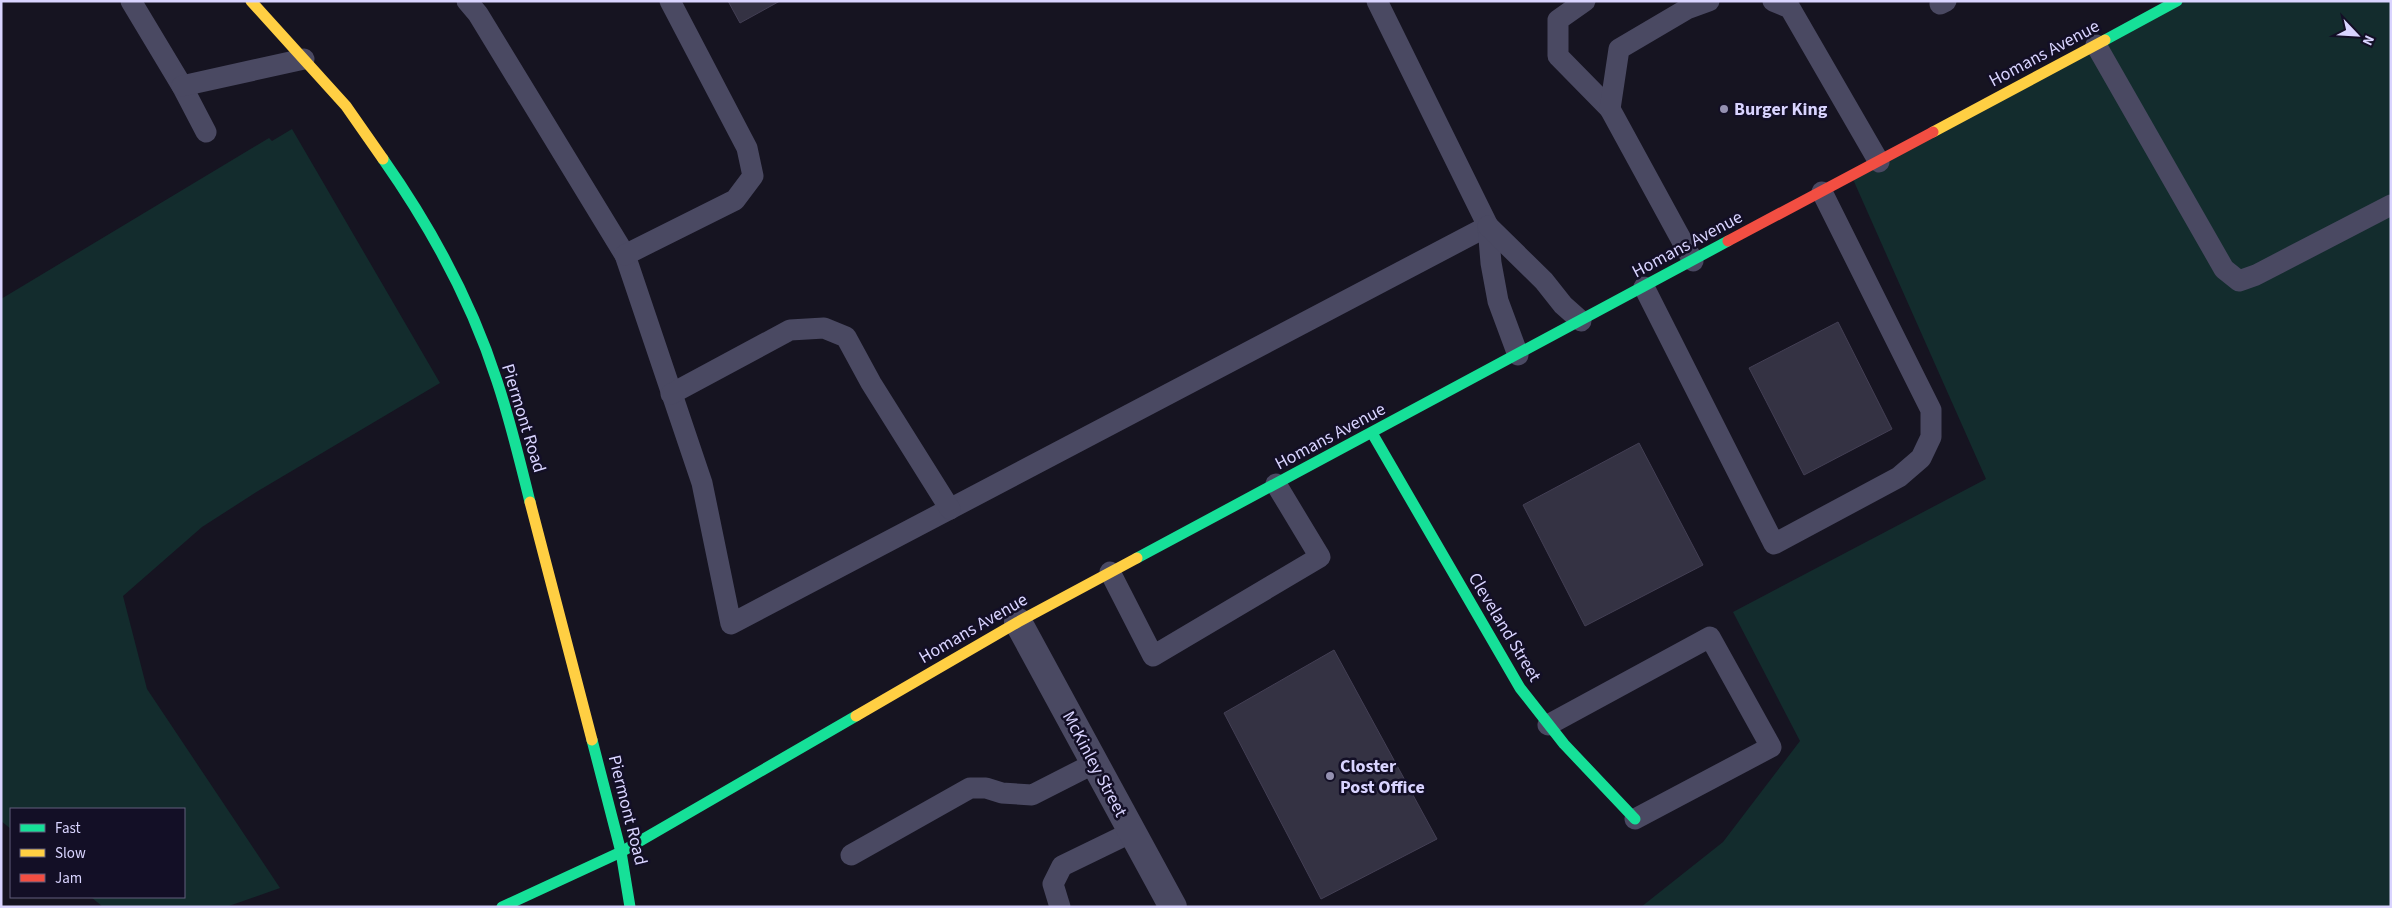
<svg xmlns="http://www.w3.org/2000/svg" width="2392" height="908" font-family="'Source Sans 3',sans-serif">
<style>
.green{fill:#132c2d}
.building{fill:#343243;stroke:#433f54}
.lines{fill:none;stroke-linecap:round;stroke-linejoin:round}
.lane{stroke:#4a4962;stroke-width:21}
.street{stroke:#4a4962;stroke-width:28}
.fast{stroke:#16e098;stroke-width:11}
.slow{stroke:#ffcf43;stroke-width:11}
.jam{stroke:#f24e42;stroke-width:11}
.poi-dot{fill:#9591b1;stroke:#130f26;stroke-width:2}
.labels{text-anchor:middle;stroke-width:5;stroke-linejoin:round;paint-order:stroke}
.street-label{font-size:18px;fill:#d9d4ff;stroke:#130f26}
.poi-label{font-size:18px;font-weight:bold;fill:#d9d4ff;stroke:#130f26;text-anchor:start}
</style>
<rect width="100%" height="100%" fill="#161421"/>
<g class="green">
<path d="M 2179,1 L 2391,1 L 2391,907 L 1641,907 L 1723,842 L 1800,741 L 1733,612 L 1986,479 L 1852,177 Z"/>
<path d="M 292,129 L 440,383 L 258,491 L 202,527 L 123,596 L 147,689 L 280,888 L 226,907 L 103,907 L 91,897 L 184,897 L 184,809 L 11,809 L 11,829 L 1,821 L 1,299 L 269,138 L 272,141 Z"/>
</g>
<g class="building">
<path d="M 728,1 L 780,1 L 740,23 Z"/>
<path d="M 1838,322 L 1892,429 L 1804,475 L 1749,368 Z"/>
<path d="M 1639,443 L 1703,565 L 1585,626 L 1523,505 Z"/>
<path d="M 1334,650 L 1437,839 L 1321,899 L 1224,713 Z"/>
</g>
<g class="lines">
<g class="lane">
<path d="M 131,1 L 182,86 L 206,132"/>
<path d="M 467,1 L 478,14 L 625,255 L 702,483 L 731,624 L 1488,226 L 1377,1"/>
<path d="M 1585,1 L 1558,20 L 1558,56 L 1610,109"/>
<path d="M 1773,1 L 1790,8 L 1879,162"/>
<path d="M 1940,4 L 1946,1"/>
<path d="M 2096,45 L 2224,269 L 2239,281 L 2256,275 L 2391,205"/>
<path d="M 182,86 L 304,59"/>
<path d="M 1488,226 L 1491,263 L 1498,301 L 1518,355"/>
<path d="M 1488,226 L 1544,281 L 1563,305 L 1581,321"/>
<path d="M 625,255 L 735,200 L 753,176 L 747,148 L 670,1"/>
<path d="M 1693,261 L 1610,109 L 1619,49 L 1687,9 L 1709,1"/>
<path d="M 1644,287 L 1774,544 L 1899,477 L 1921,458 L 1931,437 L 1931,410 L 1822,192"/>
<path d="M 671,394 L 790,330 L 824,328 L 846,337 L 871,383 L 950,509"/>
<path d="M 1110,572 L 1153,656 L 1320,557 L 1276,484"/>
<path d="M 1548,725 L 1710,637 L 1771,747 L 1635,819"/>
<path d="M 851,855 L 970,788 L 986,788 L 1002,793 L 1032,795 L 1095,763"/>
<path d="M 1060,907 L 1053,884 L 1062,866 L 1132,832"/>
</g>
<path class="street" d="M 1018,622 L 1173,907"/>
<g class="fast">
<path d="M 2105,40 L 2177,1"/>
<path d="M 383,159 C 430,226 472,303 497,381 C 510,420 520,461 530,502"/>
<path d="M 1372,433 L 1520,688 L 1564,744 L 1635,819"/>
<path d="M 1137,558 L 1728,241"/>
<path d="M 592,740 L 621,852 L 630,907"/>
<path d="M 502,907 L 621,852 L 856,716"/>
</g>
<g class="slow">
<path d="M 251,1 L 346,106 L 383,159"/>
<path d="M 1933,132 L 2105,40"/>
<path d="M 530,502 L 592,740"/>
<path d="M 856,716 L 1018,622 L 1137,558"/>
</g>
<path class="jam" d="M 1728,241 L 1933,132"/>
</g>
<g class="poi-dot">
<circle cx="1724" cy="109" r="5"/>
<circle cx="1330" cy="776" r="5"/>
</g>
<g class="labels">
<g class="street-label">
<text transform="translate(2044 53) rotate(-28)" y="6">Homans Avenue</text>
<text transform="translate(1687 244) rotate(-28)" y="6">Homans Avenue</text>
<text transform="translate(524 418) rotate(73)" y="6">Piermont Road</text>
<text transform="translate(1330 436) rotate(-28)" y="6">Homans Avenue</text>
<text transform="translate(1505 627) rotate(59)" y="6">Cleveland Street</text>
<text transform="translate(973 628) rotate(-30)" y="6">Homans Avenue</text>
<text transform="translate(1095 764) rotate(62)" y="6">McKinley Street</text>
<text transform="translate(628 810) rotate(76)" y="6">Piermont Road</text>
</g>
<g class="poi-label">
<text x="1734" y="115">Burger King</text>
<text x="1340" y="772">Closter<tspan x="1340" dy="21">Post Office</tspan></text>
</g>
</g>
<rect width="2392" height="908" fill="none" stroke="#d9d4ff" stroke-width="5"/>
<rect x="10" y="808" width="175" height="90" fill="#130f26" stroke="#625e7d"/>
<rect x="20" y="824" width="25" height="8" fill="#16e098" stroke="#625e7d"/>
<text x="55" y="833" font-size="15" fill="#d9d4ff">Fast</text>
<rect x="20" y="849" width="25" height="8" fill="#ffcf43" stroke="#625e7d"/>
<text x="55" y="858" font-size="15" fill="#d9d4ff">Slow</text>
<rect x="20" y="874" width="25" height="8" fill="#f24e42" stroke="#625e7d"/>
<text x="55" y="883" font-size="15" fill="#d9d4ff">Jam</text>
<g transform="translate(2357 35) rotate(115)" stroke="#130f26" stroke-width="4" paint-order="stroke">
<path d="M0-4L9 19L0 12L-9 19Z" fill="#d9d4ff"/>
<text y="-8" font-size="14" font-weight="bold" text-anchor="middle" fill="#d9d4ff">N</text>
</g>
</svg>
